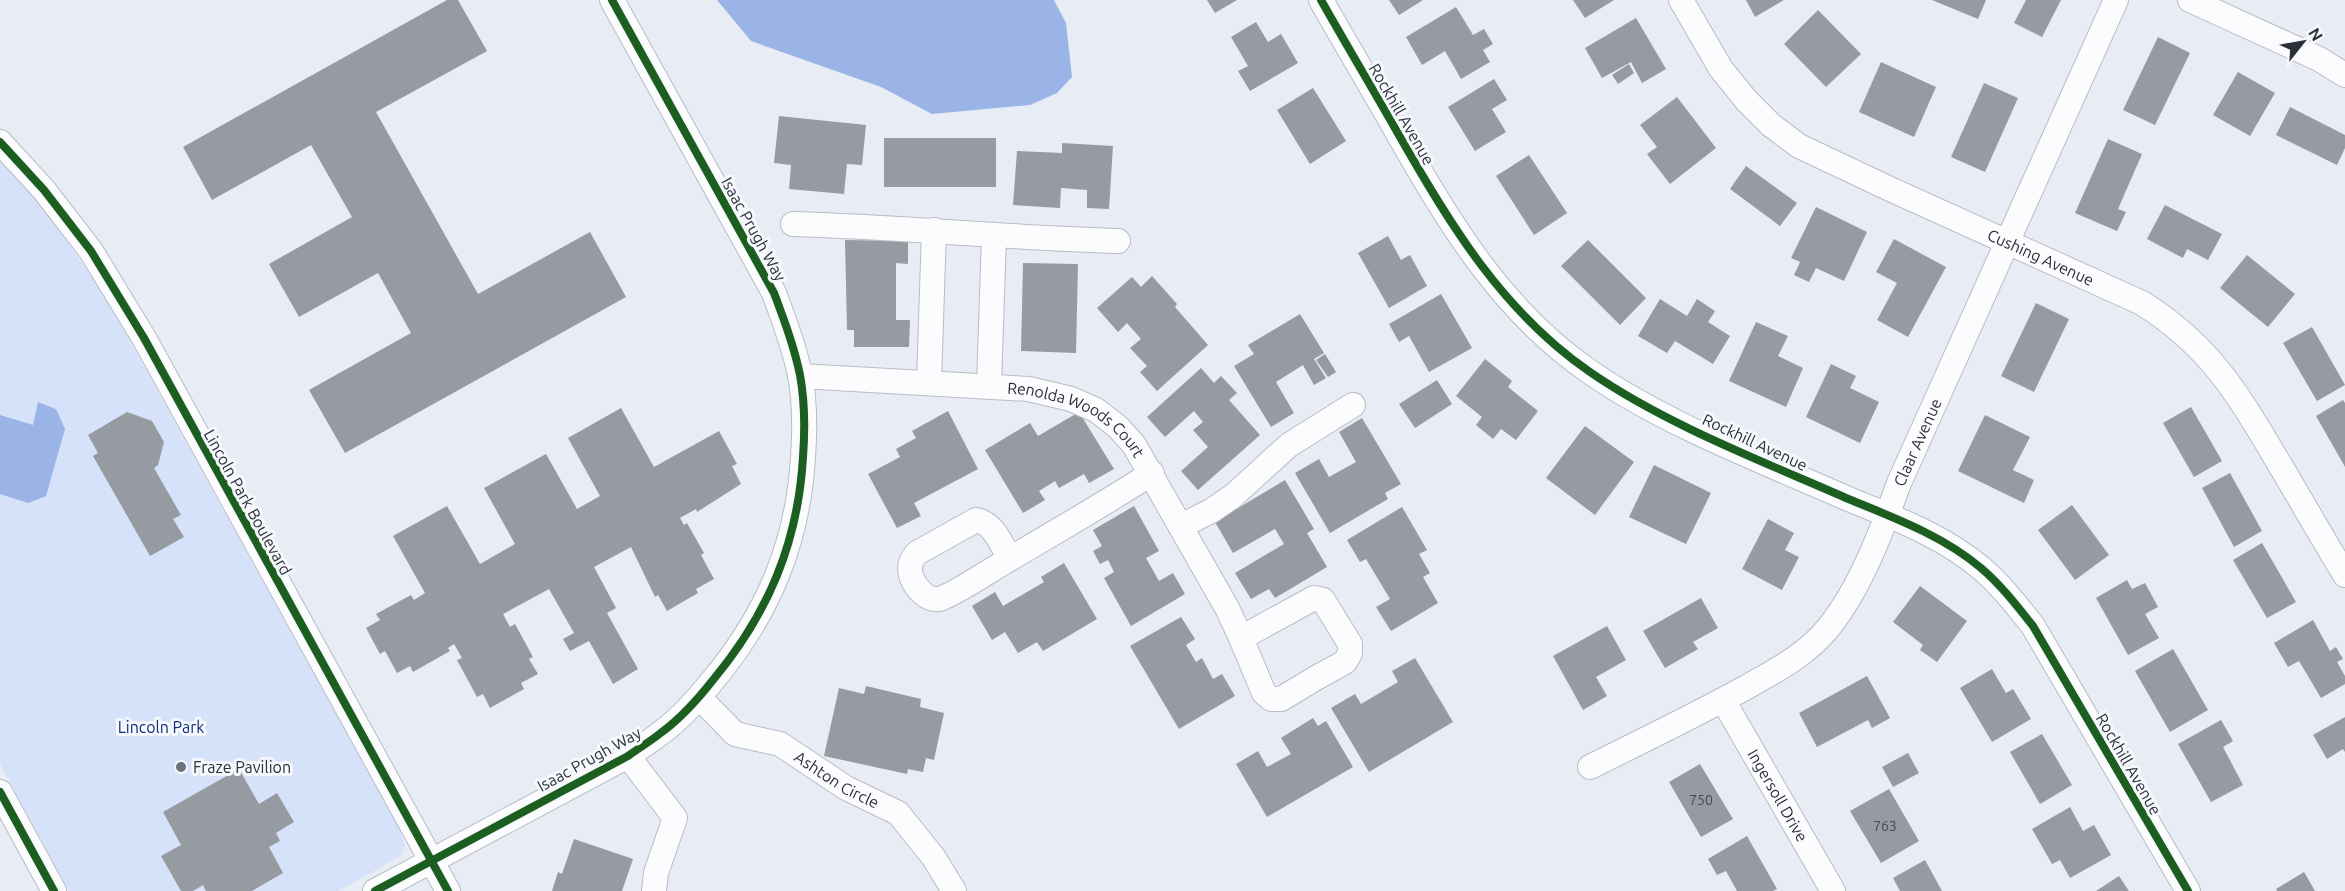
<svg xmlns="http://www.w3.org/2000/svg" width="2345" height="891" font-family="Ubuntu,sans-serif">
<style>
.green{fill:#d5e2fa}
.water{fill:#9ab4e8}
.building{fill:#969aa1}
.lines{fill:none;stroke-linecap:round;stroke-linejoin:round}
.minor-casing{stroke:#b8bcc4;stroke-width:26}
.minor{stroke:#fcfcfe;stroke-width:24}
.cycleway-casing{stroke:#f6f8fc;stroke-width:11}
.cycleway{stroke:#1b5e20;stroke-width:8}
.poi-dot{fill:#6d717a;stroke:#f6f8fc;stroke-width:2}
.labels{text-anchor:middle;stroke-width:6;stroke-linejoin:round;paint-order:stroke}
.number-label{font-size:14px;fill:#464a52}
.street-label{font-size:16px;fill:#2b2f37;stroke:#f6f8fc}
.park-label{font-size:16px;fill:#0c2e7d;stroke:#f6f8fc}
.poi-label{font-size:16px;fill:#2b2f37;stroke:#f6f8fc;text-anchor:start}
</style>
<rect width="100%" height="100%" fill="#e8ecf5"/>
<path class="green" d="M 0,160 L 46,211 L 106,298 L 400,830 L 405,846 L 401,856 L 338,891 L 69,891 L 0,764 Z"/>
<g class="water">
<path d="M 717,0 L 1054,0 L 1066,23 L 1072,77 L 1057,93 L 1030,105 L 932,114 L 881,87 L 751,41 Z"/>
<path d="M 38,402 L 56,409 L 65,429 L 46,496 L 28,503 L 0,494 L 0,415 L 33,425 Z"/>
</g>
<g class="building">
<path d="M 447,0 L 458,0 L 487,51 L 376,112 L 478,294 L 590,232 L 626,297 L 345,453 L 309,390 L 411,333 L 378,273 L 299,317 L 269,264 L 352,217 L 311,145 L 212,200 L 183,147 Z"/>
<path d="M 1207,0 L 1237,0 L 1215,13 Z"/>
<path d="M 1389,0 L 1423,0 L 1399,15 Z"/>
<path d="M 1573,0 L 1614,0 L 1585,18 Z"/>
<path d="M 1746,0 L 1784,0 L 1755,17 Z"/>
<path d="M 1932,0 L 1986,0 L 1978,19 Z"/>
<path d="M 2026,0 L 2061,0 L 2042,37 L 2014,23 Z"/>
<path d="M 1456,7 L 1473,35 L 1484,29 L 1493,44 L 1483,50 L 1490,62 L 1461,79 L 1445,51 L 1422,65 L 1406,37 Z"/>
<path d="M 1818,10 L 1861,54 L 1826,87 L 1784,44 Z"/>
<path d="M 1636,18 L 1666,69 L 1642,83 L 1631,62 L 1602,78 L 1585,48 Z"/>
<path d="M 1256,22 L 1268,42 L 1281,34 L 1298,63 L 1250,91 L 1238,71 L 1248,66 L 1231,37 Z"/>
<path d="M 2158,37 L 2190,53 L 2155,125 L 2123,110 Z"/>
<path d="M 1881,62 L 1936,87 L 1914,137 L 1859,112 Z"/>
<path d="M 1629,64 L 1634,73 L 1618,84 L 1612,75 Z"/>
<path d="M 2238,72 L 2275,93 L 2250,136 L 2213,115 Z"/>
<path d="M 1494,79 L 1507,100 L 1492,109 L 1506,132 L 1475,151 L 1448,107 Z"/>
<path d="M 1984,83 L 2018,98 L 1985,172 L 1951,157 Z"/>
<path d="M 1313,88 L 1346,141 L 1310,164 L 1277,110 Z"/>
<path d="M 1677,97 L 1716,148 L 1670,184 L 1647,154 L 1657,147 L 1640,125 Z"/>
<path d="M 2290,107 L 2345,135 L 2345,148 L 2337,165 L 2276,135 Z"/>
<path d="M 779,116 L 866,125 L 862,165 L 847,164 L 844,194 L 789,189 L 791,165 L 774,163 Z"/>
<rect x="884" y="138" width="112" height="49"/>
<path d="M 2108,139 L 2142,154 L 2118,209 L 2126,212 L 2117,231 L 2075,213 Z"/>
<path d="M 1062,143 L 1113,146 L 1109,209 L 1087,208 L 1087,190 L 1061,188 L 1060,208 L 1013,205 L 1017,151 L 1062,153 Z"/>
<path d="M 1529,155 L 1567,213 L 1534,235 L 1496,176 Z"/>
<path d="M 1746,166 L 1797,203 L 1780,226 L 1730,189 Z"/>
<path d="M 2165,205 L 2222,234 L 2208,260 L 2187,249 L 2183,258 L 2147,239 Z"/>
<path d="M 1816,207 L 1867,232 L 1844,281 L 1816,268 L 1809,282 L 1794,275 L 1800,262 L 1791,258 Z"/>
<path d="M 1388,236 L 1401,260 L 1410,255 L 1427,286 L 1389,308 L 1358,253 Z"/>
<path d="M 1894,239 L 1946,267 L 1908,337 L 1877,320 L 1897,283 L 1876,272 Z"/>
<path d="M 845,240 L 908,241 L 908,264 L 896,263 L 896,320 L 910,320 L 909,347 L 854,347 L 854,330 L 847,330 Z"/>
<path d="M 1588,240 L 1646,298 L 1620,325 L 1561,266 Z"/>
<path d="M 2247,255 L 2295,294 L 2268,327 L 2220,288 Z"/>
<path d="M 1023,263 L 1078,264 L 1076,353 L 1021,351 Z"/>
<path d="M 1152,276 L 1177,304 L 1175,307 L 1208,345 L 1157,391 L 1140,372 L 1147,366 L 1130,348 L 1141,339 L 1127,323 L 1118,332 L 1097,308 L 1132,277 L 1141,287 Z"/>
<path d="M 1441,294 L 1472,348 L 1429,372 L 1409,336 L 1399,342 L 1389,324 Z"/>
<path d="M 1660,299 L 1687,316 L 1697,299 L 1715,311 L 1708,322 L 1730,336 L 1713,364 L 1675,341 L 1667,353 L 1638,336 Z"/>
<path d="M 2036,303 L 2069,319 L 2034,392 L 2001,376 Z"/>
<path d="M 1300,314 L 1324,353 L 1314,359 L 1326,378 L 1314,385 L 1303,365 L 1276,382 L 1294,413 L 1271,427 L 1234,366 L 1254,354 L 1248,345 Z"/>
<path d="M 1756,322 L 1788,336 L 1778,356 L 1803,368 L 1786,407 L 1729,381 Z"/>
<path d="M 2312,327 L 2345,385 L 2317,401 L 2283,343 Z"/>
<path d="M 1325,354 L 1336,372 L 1328,377 L 1316,360 Z"/>
<path d="M 1485,359 L 1512,381 L 1508,387 L 1538,411 L 1516,440 L 1501,429 L 1493,439 L 1476,425 L 1482,417 L 1456,396 Z"/>
<path d="M 1831,364 L 1856,376 L 1850,388 L 1879,402 L 1860,443 L 1806,417 Z"/>
<path d="M 1201,368 L 1214,383 L 1221,376 L 1237,393 L 1229,400 L 1260,435 L 1198,490 L 1181,471 L 1208,447 L 1193,430 L 1203,422 L 1194,411 L 1165,437 L 1147,417 Z"/>
<path d="M 1437,380 L 1452,404 L 1415,428 L 1399,404 Z"/>
<path d="M 2343,400 L 2345,403 L 2345,467 L 2316,416 Z"/>
<path d="M 2191,407 L 2222,461 L 2194,477 L 2163,423 Z"/>
<path d="M 621,408 L 654,467 L 719,431 L 737,464 L 732,466 L 741,484 L 697,512 L 696,509 L 680,518 L 684,525 L 687,523 L 704,553 L 701,555 L 714,579 L 696,589 L 698,593 L 667,611 L 658,595 L 655,597 L 631,547 L 594,567 L 616,608 L 607,613 L 638,669 L 613,684 L 589,641 L 570,651 L 563,639 L 574,633 L 549,589 L 503,614 L 510,627 L 515,624 L 533,657 L 529,659 L 538,674 L 521,683 L 524,689 L 490,708 L 483,694 L 477,697 L 457,660 L 462,658 L 454,644 L 448,648 L 450,651 L 413,672 L 410,666 L 397,673 L 385,651 L 380,654 L 366,628 L 380,620 L 376,614 L 411,595 L 414,600 L 425,593 L 393,536 L 447,506 L 480,564 L 515,544 L 484,488 L 546,454 L 577,509 L 600,496 L 568,438 Z"/>
<path d="M 948,411 L 978,469 L 914,503 L 921,516 L 897,528 L 868,474 L 900,457 L 896,449 L 916,438 L 912,431 Z"/>
<path d="M 127,412 L 152,421 L 164,442 L 158,465 L 154,468 L 181,515 L 173,519 L 184,537 L 150,556 L 93,456 L 98,453 L 88,435 Z"/>
<path d="M 1079,412 L 1114,469 L 1089,483 L 1084,474 L 1059,488 L 1055,481 L 1039,491 L 1045,500 L 1023,513 L 985,450 L 1030,423 L 1038,436 Z"/>
<path d="M 1985,415 L 2030,437 L 2013,470 L 2034,480 L 2024,503 L 1958,471 Z"/>
<path d="M 1362,418 L 1401,484 L 1385,493 L 1388,499 L 1330,533 L 1295,473 L 1319,459 L 1329,477 L 1356,462 L 1339,432 Z"/>
<path d="M 1585,426 L 1634,462 L 1595,515 L 1546,478 Z"/>
<path d="M 1654,465 L 1711,493 L 1686,544 L 1629,517 Z"/>
<path d="M 2230,473 L 2262,531 L 2234,547 L 2202,488 Z"/>
<path d="M 1285,480 L 1314,529 L 1307,533 L 1327,567 L 1275,598 L 1269,589 L 1251,599 L 1235,573 L 1284,544 L 1275,529 L 1233,553 L 1215,522 Z"/>
<path d="M 2072,505 L 2109,555 L 2075,580 L 2038,530 Z"/>
<path d="M 1134,506 L 1159,551 L 1146,558 L 1159,581 L 1173,573 L 1185,594 L 1131,626 L 1104,578 L 1114,572 L 1108,560 L 1100,564 L 1093,551 L 1102,546 L 1093,530 Z"/>
<path d="M 1402,507 L 1427,550 L 1419,554 L 1430,573 L 1423,577 L 1438,603 L 1391,631 L 1376,607 L 1390,599 L 1366,559 L 1360,562 L 1347,540 Z"/>
<path d="M 1768,519 L 1794,533 L 1785,550 L 1799,557 L 1782,590 L 1742,569 Z"/>
<path d="M 2262,543 L 2296,602 L 2267,618 L 2233,560 Z"/>
<path d="M 1064,563 L 1097,619 L 1043,651 L 1037,642 L 1018,653 L 1005,632 L 992,640 L 972,606 L 995,592 L 1003,606 L 1044,582 L 1041,577 Z"/>
<path d="M 2127,580 L 2132,589 L 2145,583 L 2158,607 L 2145,614 L 2159,638 L 2128,655 L 2096,598 Z"/>
<path d="M 1920,586 L 1967,621 L 1937,662 L 1920,650 L 1923,645 L 1893,622 Z"/>
<path d="M 1701,598 L 1718,628 L 1693,642 L 1698,649 L 1665,668 L 1643,631 Z"/>
<path d="M 1181,617 L 1195,639 L 1186,645 L 1196,662 L 1202,658 L 1213,679 L 1222,674 L 1235,696 L 1179,729 L 1130,646 Z"/>
<path d="M 2313,620 L 2330,651 L 2336,647 L 2343,659 L 2337,662 L 2345,676 L 2345,684 L 2321,698 L 2299,661 L 2288,667 L 2274,643 Z"/>
<path d="M 1607,626 L 1626,660 L 1596,677 L 1607,696 L 1583,710 L 1553,656 Z"/>
<path d="M 2173,649 L 2208,710 L 2170,732 L 2135,671 Z"/>
<path d="M 1415,658 L 1453,722 L 1369,772 L 1331,708 L 1355,694 L 1361,704 L 1398,682 L 1392,671 Z"/>
<path d="M 1992,669 L 2006,693 L 2013,689 L 2031,719 L 1992,742 L 1960,688 Z"/>
<path d="M 1867,676 L 1890,718 L 1872,728 L 1868,720 L 1817,747 L 1799,713 Z"/>
<path d="M 866,686 L 921,699 L 920,707 L 944,713 L 934,760 L 926,758 L 923,772 L 908,769 L 907,774 L 824,756 L 839,688 L 864,694 Z"/>
<path d="M 2345,717 L 2345,752 L 2343,749 L 2327,759 L 2313,735 Z"/>
<path d="M 1313,718 L 1318,726 L 1326,721 L 1353,767 L 1267,817 L 1236,764 L 1258,751 L 1267,767 L 1291,754 L 1281,738 Z"/>
<path d="M 2221,720 L 2233,741 L 2223,747 L 2243,785 L 2211,802 L 2178,744 Z"/>
<path d="M 2042,734 L 2072,785 L 2040,804 L 2010,752 Z"/>
<path d="M 1908,753 L 1919,773 L 1893,787 L 1882,767 Z"/>
<path d="M 1700,764 L 1733,819 L 1701,837 L 1669,782 Z"/>
<path d="M 239,769 L 259,804 L 277,793 L 294,822 L 276,833 L 280,841 L 269,847 L 283,873 L 252,891 L 206,891 L 203,885 L 193,891 L 181,891 L 161,856 L 181,845 L 163,812 Z"/>
<path d="M 1889,789 L 1919,841 L 1881,863 L 1850,811 Z"/>
<path d="M 2070,807 L 2083,831 L 2094,825 L 2111,855 L 2070,878 L 2060,860 L 2052,864 L 2032,829 Z"/>
<path d="M 1747,836 L 1777,889 L 1773,891 L 1737,891 L 1726,871 L 1717,875 L 1708,859 Z"/>
<path d="M 574,839 L 633,859 L 622,891 L 552,891 L 558,872 L 562,874 Z"/>
<path d="M 1925,860 L 1942,891 L 1900,891 L 1893,878 Z"/>
<path d="M 2304,872 L 2315,891 L 2277,891 L 2276,889 Z"/>
<path d="M 2119,876 L 2129,891 L 2096,891 Z"/>
</g>
<g class="lines">
<defs>
<g id="minor">
<path d="M 1321,0 C 1347,46 1374,91 1400,137 C 1451,226 1503,312 1590,372 C 1665,424 1762,461 1846,498 C 1892,517 1942,535 1981,568 C 2001,585 2017,606 2033,626 L 2188,891"/>
<path id="s1" d="M 1681,0 L 1721,69 L 1747,101 L 1771,125 L 1799,146 L 1890,189 L 2142,303 C 2212,347 2239,396 2280,465 C 2302,502 2323,539 2345,575"/>
<path d="M 2190,0 L 2319,59 L 2345,75"/>
<path d="M 0,142 L 44,190 L 91,251 L 144,338 L 448,891"/>
<path d="M 793,224 C 901,227 1009,238 1118,241"/>
<path id="s2" d="M 800,376 L 1029,389 L 1071,399 L 1096,410 L 1118,427 L 1134,445 L 1227,608 L 1241,638"/>
<path d="M 929,382 L 934,230"/>
<path d="M 989,385 L 994,236"/>
<path d="M 1181,526 L 1211,511 L 1233,496 L 1289,445 L 1353,405"/>
<path d="M 1010,559 C 1001,544 994,523 976,520 L 917,553 C 910,561 908,568 912,578 C 915,587 927,601 939,599 C 952,596 989,571 1003,563 C 1053,533 1103,505 1152,473"/>
<path d="M 1314,598 L 1323,600 L 1350,644 L 1350,653 L 1345,662 L 1316,678 L 1281,699 L 1271,699 L 1264,693 L 1241,638 Z"/>
<path id="s3" d="M 699,697 L 735,734 L 780,744 L 846,788 L 898,813 L 934,858 L 954,891"/>
<path id="s4" d="M 1723,700 L 1833,891"/>
<path d="M 628,756 L 675,818 L 656,873 L 654,891"/>
<path id="s5" d="M 1590,767 C 1642,741 1694,716 1745,688 C 1775,671 1808,654 1829,627 C 1861,587 1882,530 1899,483 L 2116,0"/>
<path d="M 0,792 L 54,891"/>
<path d="M 375,891 L 628,756 C 639,748 651,741 662,732 C 681,718 698,699 713,680 C 768,614 798,543 803,457 C 805,430 805,402 800,375 C 794,346 784,320 774,293 L 612,0"/>
</g>
</defs>
<use href="#minor" class="minor-casing"/>
<use href="#minor" class="minor"/>
<defs>
<g id="cycleway">
<path d="M 1321,0 C 1347,46 1374,91 1400,137 C 1451,226 1503,312 1590,372 C 1665,424 1762,461 1846,498 C 1892,517 1942,535 1981,568 C 2001,585 2017,606 2033,626 L 2188,891"/>
<path d="M 0,142 L 44,190 L 91,251 L 144,338 L 448,891"/>
<path d="M 0,792 L 54,891"/>
<path d="M 375,891 L 628,756 C 639,748 651,741 662,732 C 681,718 698,699 713,680 C 768,614 798,543 803,457 C 805,430 805,402 800,375 C 794,346 784,320 774,293 L 612,0"/>
</g>
</defs>
<use href="#cycleway" class="cycleway-casing"/>
<use href="#cycleway" class="cycleway"/>
</g>
<circle class="poi-dot" cx="181" cy="767" r="6"/>
<g class="labels">
<g class="number-label">
<text x="1701" y="805">750</text>
<text x="1885" y="831">763</text>
</g>
<g class="street-label">
<text transform="translate(1402 114) rotate(60)" y="6">Rockhill Avenue</text>
<text transform="translate(754 229) rotate(61)" y="6">Isaac Prugh Way</text>
<text dy="6" stroke="none"><textPath href="#s1" startOffset="456">Cushing Avenue</textPath></text>
<text dy="6" stroke="none"><textPath href="#s2" startOffset="286">Renolda Woods Court</textPath></text>
<text transform="translate(1755 442) rotate(25)" y="6">Rockhill Avenue</text>
<text dy="6" stroke="none"><textPath href="#s5" startOffset="484">Claar Avenue</textPath></text>
<text transform="translate(248 502) rotate(61)" y="6">Lincoln Park Boulevard</text>
<text transform="translate(589 759) rotate(-29)" y="6">Isaac Prugh Way</text>
<text transform="translate(2129 764) rotate(60)" y="6">Rockhill Avenue</text>
<text dy="6" stroke="none"><textPath href="#s3" startOffset="165">Ashton Circle</textPath></text>
<text dy="6" stroke="none"><textPath href="#s4" startOffset="110">Ingersoll Drive</textPath></text>
</g>
<g class="park-label">
<text x="161" y="733">Lincoln Park</text>
</g>
<g class="poi-label">
<text x="193" y="773">Fraze Pavilion</text>
</g>
</g>
<g transform="translate(2303 42) rotate(59)" stroke="#f6f8fc" stroke-width="4.5" paint-order="stroke">
<path d="M0-4.5L10 22L0 15L-10 22Z" fill="#2b2f37"/>
<text y="-9" font-size="16" font-weight="bold" text-anchor="middle" fill="#2b2f37">N</text>
</g>
</svg>
